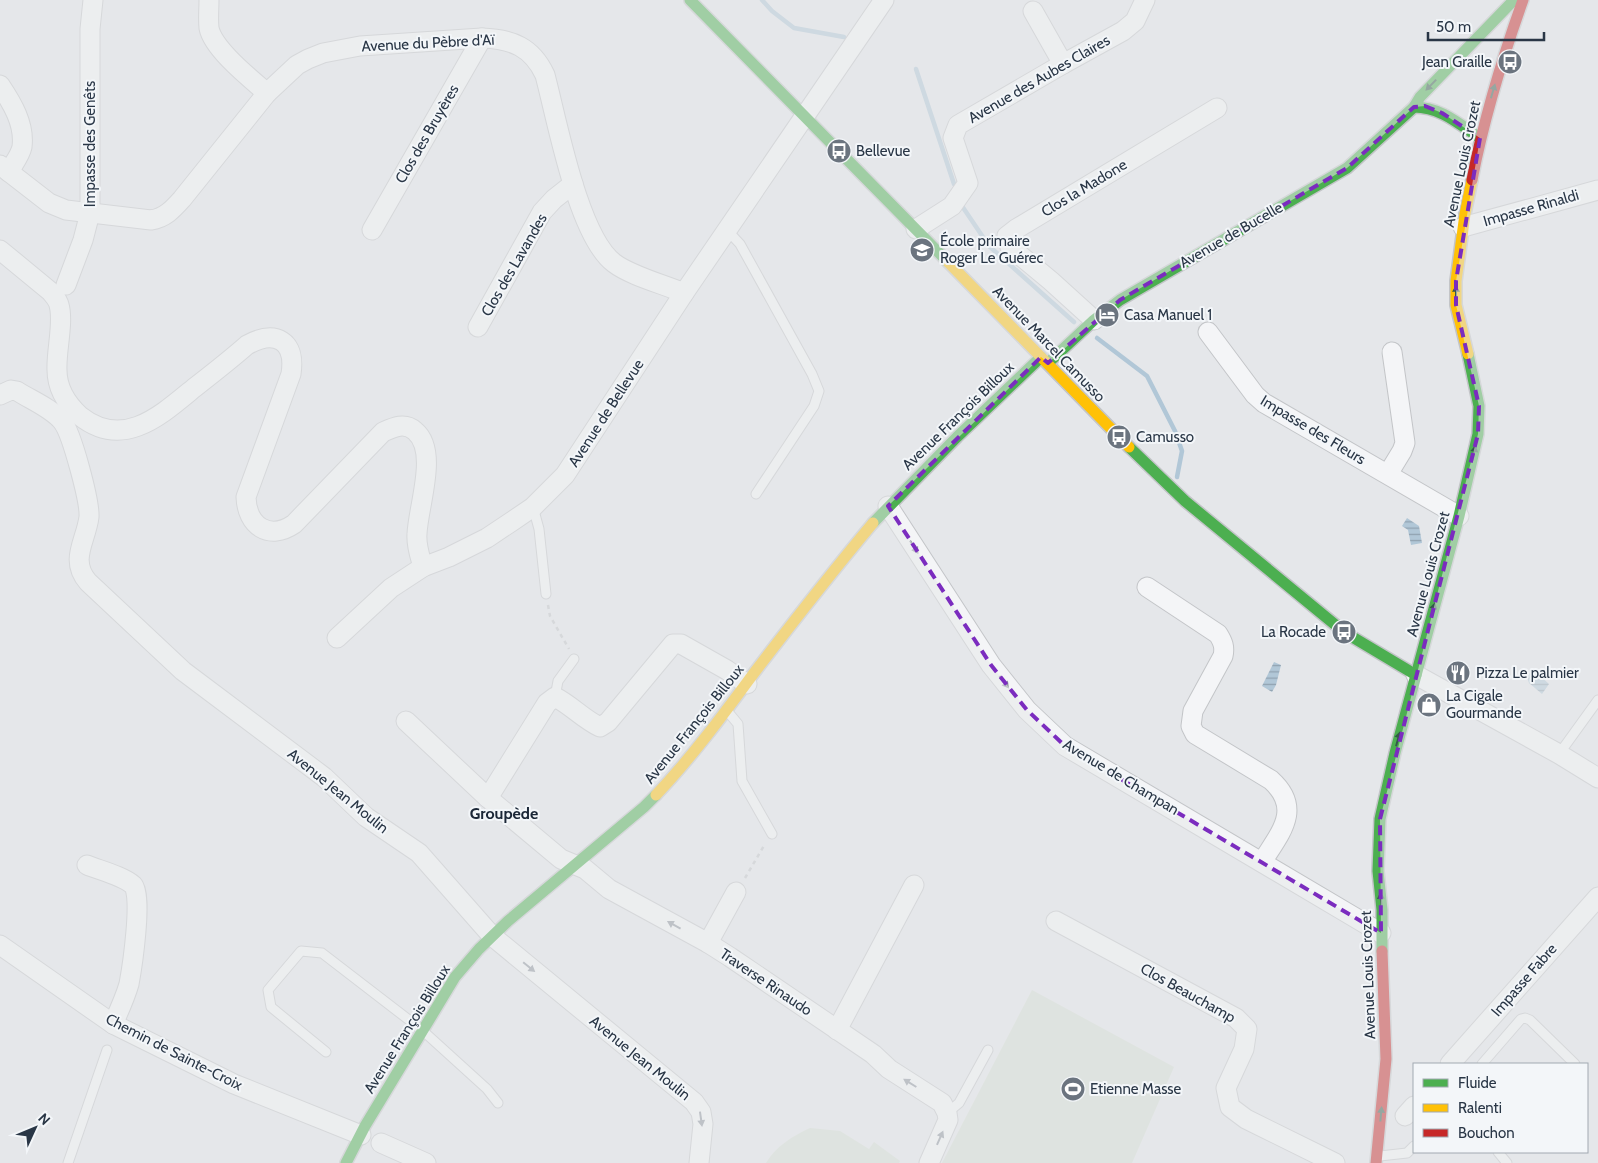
<svg xmlns="http://www.w3.org/2000/svg" width="1598" height="1163" font-family="Cabin,sans-serif">
<style>
.park{fill:#d6ded5}
.water{fill:url(#water-rules)}
.lines{fill:none;stroke-linecap:round;stroke-linejoin:round}
.stream{stroke:#b1c7d7;stroke-width:4.5}
.lane-casing{stroke:#c3c5c8;stroke-width:11}
.street-casing{stroke:#c3c5c8;stroke-width:21}
.fast-casing{stroke:#c3c5c8;stroke-width:14}
.slow-casing{stroke:#c3c5c8;stroke-width:14}
.jam-casing{stroke:#c3c5c8;stroke-width:14}
.path{stroke:#c3c6ca;stroke-width:2.5;stroke-dasharray:4 4;stroke-linecap:butt}
.lane{stroke:#f4f5f7;stroke-width:9}
.street{stroke:#f4f5f7;stroke-width:19}
.fast{stroke:#4caf50;stroke-width:11}
.slow{stroke:#ffc107;stroke-width:11}
.jam{stroke:#c62828;stroke-width:11}
.oneway{fill:#345a49}
.oneway2{fill:#8e969e}
.marked{fill:none;stroke:#7b2cbf;stroke-width:4;stroke-dasharray:10 6;stroke-linejoin:round}
.labels{text-anchor:middle;stroke-width:4;stroke-linejoin:round;paint-order:stroke}
.street-label{font-size:15px;fill:#293646;stroke:#f3f6f9}
.poi-label{font-size:15px;fill:#293646;stroke:#f3f6f9;text-anchor:start}
.neighbourhood-label{font-size:16px;font-weight:bold;fill:#1b2737;stroke:#f3f6f9}
</style>
<defs>
<pattern id="water-rules" width="6" height="5" patternUnits="userSpaceOnUse" patternTransform="scale(1.25)"><rect width="6" height="5" fill="#b1c7d7"/><path d="M0 2.5h6" fill="none" stroke="#90a2b0"/></pattern>
</defs>
<rect width="100%" height="100%" fill="#e5e7ea"/>
<g class="park">
<path d="M 1032,990 L 1174,1067 L 1132,1163 L 942,1163 Z"/>
<path d="M 810,1128 L 840,1131 L 869,1149 L 874,1142 L 900,1161 L 899,1163 L 766,1163 C 776,1146 793,1136 810,1128 Z"/>
</g>
<g class="water">
<path d="M 1407,518 L 1419,526 L 1422,543 L 1411,545 L 1408,530 L 1402,526 Z"/>
<path d="M 1274,662 L 1281,665 L 1276,685 L 1272,692 L 1262,686 Z"/>
<path d="M 1530,673 L 1534,675 L 1537,673 L 1549,684 L 1542,694 L 1529,683 L 1527,677 Z"/>
</g>
<g class="lines">
<g class="stream">
<path d="M 762,0 L 772,11 L 794,28 L 844,37"/>
<path d="M 916,69 L 954,184"/>
<path d="M 962,206 L 989,246 L 1074,322"/>
<path d="M 1097,338 L 1147,376 L 1175,431 L 1182,451 L 1177,477"/>
</g>
<defs>
<g id="lane">
<path d="M 727,230 L 740,244 L 812,374 L 819,391 L 814,406 L 756,494"/>
<path d="M 533,507 L 539,529 L 546,594"/>
<path d="M 555,697 L 558,681 L 574,659"/>
<path d="M 728,712 L 738,724 L 742,781 L 772,834"/>
<path d="M 1559,754 L 1598,700"/>
<path d="M 326,1052 L 271,1007 L 268,990 L 301,951 L 322,953 L 422,1030 L 487,1089 L 498,1103"/>
<path d="M 1482,1064 L 1521,1019 L 1525,1018 L 1530,1020 L 1575,1064"/>
<path d="M 947,1113 L 959,1103 L 988,1050"/>
<path d="M 1498,1152 L 1507,1163"/>
<path d="M 1380,1156 L 1407,1153 L 1414,1146"/>
<path d="M 68,1163 L 107,1050"/>
</g>
<g id="street">
<path d="M 209,0 C 209,9 208,19 209,28 C 213,49 251,79 267,93"/>
<path d="M 1033,11 L 1063,64"/>
<path d="M 0,85 C 12,103 25,124 22,147 C 20,156 13,164 9,172"/>
<path d="M 0,165 L 49,203 L 66,210 L 151,220 C 165,218 173,209 182,199 L 267,93 L 297,65 L 308,59 L 323,53 L 360,46 L 482,38 C 512,39 532,47 545,75 C 557,120 578,236 614,263 C 631,276 663,284 684,293"/>
<path d="M 1463,227 L 1598,190"/>
<path d="M 916,229 L 952,206 L 968,183 L 953,138 L 958,125 L 1063,64 L 1123,31 L 1135,21 L 1145,0"/>
<path d="M 372,230 L 482,38"/>
<path d="M 0,250 L 51,292 C 54,296 58,300 59,305 C 64,322 56,351 57,370 C 57,388 67,404 80,416 C 123,450 160,416 194,388 C 212,374 230,360 247,345 C 276,329 296,341 291,374 L 246,497 C 247,526 269,541 294,524 L 383,432 C 394,427 405,422 415,431 C 439,451 418,506 417,534 C 416,546 420,556 423,567"/>
<path d="M 66,285 L 83,240 L 90,213 L 90,29 L 93,0"/>
<path d="M 1094,320 L 1051,281 L 1010,247 L 1007,236 L 1016,229 L 1217,108"/>
<path d="M 478,327 L 542,212 L 554,199 L 573,184"/>
<path d="M 1208,332 L 1255,395 L 1264,403 L 1459,516"/>
<path d="M 0,395 L 11,390 L 17,391 C 31,400 51,408 62,421 C 72,433 90,502 89,517 C 86,541 69,560 88,582 L 183,671 L 324,777 L 366,817 L 419,853 L 492,936 L 694,1102 L 701,1112 L 703,1124 L 699,1163"/>
<path d="M 1388,474 L 1402,451 L 1405,443 L 1392,352"/>
<path d="M 888,506 L 991,665 L 1027,710 L 1065,746 L 1381,933"/>
<path d="M 1147,587 L 1218,634 C 1223,642 1225,647 1223,656 L 1193,711 L 1191,726 L 1195,734 L 1271,780 C 1303,809 1280,833 1262,862"/>
<path d="M 337,638 L 391,588 L 423,567 L 449,557 L 487,538 L 511,522 L 533,507 L 565,475 L 684,293 L 884,0"/>
<path d="M 1416,675 L 1559,754 L 1598,778"/>
<path d="M 406,721 L 488,798 L 561,859 L 585,869 L 609,889 L 708,943 L 730,957 L 873,1054 L 889,1069 L 942,1103 L 947,1113 L 948,1120 L 929,1163"/>
<path d="M 488,798 L 547,703 L 555,697 C 571,705 583,719 600,727 L 608,722 L 673,644 L 681,644 L 727,670 L 747,684"/>
<path d="M 87,865 C 99,870 123,876 133,885 C 143,895 132,968 129,984 C 125,998 119,1011 113,1024"/>
<path d="M 1056,921 L 1236,1018 L 1247,1029 L 1244,1049 L 1226,1088 L 1230,1107 L 1246,1119 L 1335,1163"/>
<path d="M 708,943 L 736,892"/>
<path d="M 0,945 L 113,1024 L 234,1084 L 361,1135"/>
<path d="M 837,1030 L 914,885"/>
<path d="M 1450,1064 L 1598,897"/>
<path d="M 1405,1116 L 1414,1106"/>
<path d="M 381,1143 L 426,1163"/>
</g>
<g id="fast">
<path d="M 690,0 L 948,262"/>
<path d="M 1414,107 C 1441,107 1459,124 1480,138"/>
<path d="M 1048,363 L 1094,320 L 1120,300 L 1347,168 L 1414,107 L 1420,97 L 1514,0"/>
<path d="M 1129,447 L 1185,501 L 1344,632 L 1416,675"/>
<path d="M 873,523 L 957,437 L 1041,357"/>
<path d="M 1382,951 L 1382,910 L 1378,871 L 1380,819 L 1395,753 L 1459,516 L 1478,434 L 1479,406 L 1468,354"/>
<path d="M 346,1163 L 365,1126 L 455,977 L 479,949 L 508,921 L 644,807 L 656,795"/>
</g>
<g id="slow">
<path d="M 948,262 L 1129,447"/>
<path d="M 1468,354 L 1456,305 L 1456,281 L 1465,214 L 1472,180"/>
<path d="M 656,795 C 692,757 723,715 754,673 C 793,622 832,572 873,523"/>
</g>
<g id="jam">
<path d="M 1472,180 C 1484,118 1502,59 1523,0"/>
<path d="M 1376,1163 L 1386,1059 L 1382,951"/>
</g>
</defs>
<use href="#lane" class="lane-casing"/>
<use href="#street" class="street-casing"/>
<use href="#fast" class="fast-casing"/>
<use href="#slow" class="slow-casing"/>
<use href="#jam" class="jam-casing"/>
<g class="path">
<path d="M 548,605 L 550,616 L 569,649"/>
<path d="M 745,878 L 765,844"/>
</g>
<use href="#lane" class="lane"/>
<use href="#street" class="street"/>
<use href="#fast" class="fast"/>
<use href="#slow" class="slow"/>
<use href="#jam" class="jam"/>
</g>
<defs><path id="oneway-solid" d="M-6-.8H1V-3.2L6.5 0L1 3.2V.8H-6Z" transform="scale(1.25)"/></defs>
<g class="oneway">
<use href="#oneway-solid" transform="translate(1431 85) rotate(134)"/>
<use href="#oneway-solid" transform="translate(1493 91) rotate(-74)"/>
<use href="#oneway-solid" transform="translate(1456 293) rotate(-90)"/>
<use href="#oneway-solid" transform="translate(1474 453) rotate(-79)"/>
<use href="#oneway-solid" transform="translate(1433 610) rotate(-75)"/>
<use href="#oneway-solid" transform="translate(1398 739) rotate(-75)"/>
<use href="#oneway-solid" transform="translate(1381 900) rotate(-95)"/>
<use href="#oneway-solid" transform="translate(1381 1114) rotate(-85)"/>
</g>
<g class="oneway2">
<use href="#oneway-solid" transform="translate(914 547) rotate(58)"/>
<use href="#oneway-solid" transform="translate(1004 682) rotate(52)"/>
<use href="#oneway-solid" transform="translate(674 925) rotate(-151)"/>
<use href="#oneway-solid" transform="translate(529 967) rotate(39)"/>
<use href="#oneway-solid" transform="translate(910 1083) rotate(-148)"/>
<use href="#oneway-solid" transform="translate(701 1119) rotate(82)"/>
<use href="#oneway-solid" transform="translate(940 1138) rotate(-66)"/>
</g>
<path d="M0 0H1598V1163H0ZM 1425,106 L 1442,113 L 1480,138 L 1456,281 L 1456,305 L 1479,406 L 1478,434 L 1380,819 L 1381,933 L 1065,746 L 1027,710 L 991,665 L 888,506 L 1041,357 L 1048,363 L 1120,300 L 1347,168 L 1414,107 Z" fill="#e5e7ea" fill-opacity=".55" fill-rule="evenodd"/>
<path class="marked" d="M 1425,106 L 1442,113 L 1480,138 L 1456,281 L 1456,305 L 1479,406 L 1478,434 L 1380,819 L 1381,933 L 1065,746 L 1027,710 L 991,665 L 888,506 L 1041,357 L 1048,363 L 1120,300 L 1347,168 L 1414,107 Z"/>
<defs>
<symbol id="bus-disc" viewBox="-11 -11 22 22"><circle r="9.5" fill="#6b747f" stroke="#f3f6f9"/><path d="M-5-6H5V4H4V6H2V4H-2V6H-4V4H-5ZM-3.5-4V0h7V-4ZM-3.5 1.2v1.5H-2V1.2ZM2 1.2v1.5H3.5V1.2Z" fill="#fff"/></symbol>
<symbol id="school-disc" viewBox="-11 -11 22 22"><circle r="9.5" fill="#6b747f" stroke="#f3f6f9"/><path d="M0-5L7-2L0 1L-7-2ZM-4 1L0 2.5L4 1V4Q0 6-4 4Z" fill="#fff"/></symbol>
<symbol id="hotel-disc" viewBox="-11 -11 22 22"><circle r="9.5" fill="#6b747f" stroke="#f3f6f9"/><path d="M-6-4.5h1.5V1H6V5H4.5V3h-9V5H-6ZM-4 0a1.8 1.8 0 1 1 3.6 0ZM.5 0V-2.5h3Q6-2.5 6 0Z" fill="#fff"/></symbol>
<symbol id="restaurant-disc" viewBox="-11 -11 22 22"><circle r="9.5" fill="#6b747f" stroke="#f3f6f9"/><path d="M-5-6h1v4h1v-4h1v4h1v-4h1v5L-1.5 .5V6h-2V.5L-5-1ZM5-6V6H3V1.5H1.5Q1.5-4 5-6Z" fill="#fff"/></symbol>
<symbol id="shop-disc" viewBox="-11 -11 22 22"><circle r="9.5" fill="#6b747f" stroke="#f3f6f9"/><path d="M-5-2.5h2.3a2.7 3.5 0 0 1 5.4 0H5L5.5 6h-11ZM-1.5-2.5h3a1.5 2.3 0 0 0-3 0Z" fill="#fff"/></symbol>
<symbol id="stadium-disc" viewBox="-11 -11 22 22"><circle r="9.5" fill="#6b747f" stroke="#f3f6f9"/><path d="M0-5a6.5 5 0 1 0 0 10a6.5 5 0 1 0 0-10ZM-3.5-1.8h7v3.6h-7Z" fill="#fff"/></symbol>
</defs>
<g fill-rule="evenodd">
<use href="#bus-disc" x="1496" y="48" width="28" height="28"/>
<use href="#bus-disc" x="825" y="137" width="28" height="28"/>
<use href="#school-disc" x="908" y="236" width="28" height="28"/>
<use href="#hotel-disc" x="1093" y="301" width="28" height="28"/>
<use href="#bus-disc" x="1105" y="423" width="28" height="28"/>
<use href="#bus-disc" x="1330" y="618" width="28" height="28"/>
<use href="#restaurant-disc" x="1444" y="659" width="28" height="28"/>
<use href="#shop-disc" x="1415" y="691" width="28" height="28"/>
<use href="#stadium-disc" x="1059" y="1075" width="28" height="28"/>
</g>
<g class="labels">
<g class="street-label">
<text transform="translate(428 43) rotate(-3)" y="5">Avenue du Pèbre d'Aï</text>
<text transform="translate(1039 79) rotate(-30)" y="5">Avenue des Aubes Claires</text>
<text transform="translate(427 134) rotate(-60)" y="5">Clos des Bruyères</text>
<text transform="translate(90 144) rotate(-90)" y="5">Impasse des Genêts</text>
<text transform="translate(1462 164) rotate(-78)" y="5">Avenue Louis Crozet</text>
<text transform="translate(1084 188) rotate(-31)" y="5">Clos la Madone</text>
<text transform="translate(1531 208) rotate(-16)" y="5">Impasse Rinaldi</text>
<text transform="translate(1231 235) rotate(-30)" y="5">Avenue de Bucelle</text>
<text transform="translate(514 265) rotate(-60)" y="5">Clos des Lavandes</text>
<text transform="translate(1049 344) rotate(46)" y="5">Avenue Marcel Camusso</text>
<text transform="translate(606 413) rotate(-57)" y="5">Avenue de Bellevue</text>
<text transform="translate(958 416) rotate(-44)" y="5">Avenue François Billoux</text>
<text transform="translate(1313 430) rotate(31)" y="5">Impasse des Fleurs</text>
<text transform="translate(1428 574) rotate(-75)" y="5">Avenue Louis Crozet</text>
<text transform="translate(694 724) rotate(-51)" y="5">Avenue François Billoux</text>
<text transform="translate(1121 777) rotate(31)" y="5">Avenue de Champan</text>
<text transform="translate(338 791) rotate(39)" y="5">Avenue Jean Moulin</text>
<text transform="translate(1368 975) rotate(-92)" y="5">Avenue Louis Crozet</text>
<text transform="translate(1524 980) rotate(-49)" y="5">Impasse Fabre</text>
<text transform="translate(766 982) rotate(34)" y="5">Traverse Rinaudo</text>
<text transform="translate(1188 993) rotate(29)" y="5">Clos Beauchamp</text>
<text transform="translate(407 1029) rotate(-58)" y="5">Avenue François Billoux</text>
<text transform="translate(174 1052) rotate(27)" y="5">Chemin de Sainte-Croix</text>
<text transform="translate(640 1058) rotate(39)" y="5">Avenue Jean Moulin</text>
</g>
<g class="poi-label">
<text x="1492" y="67" text-anchor="end">Jean Graille</text>
<text x="856" y="156">Bellevue</text>
<text x="940" y="246">École primaire<tspan x="940" dy="17">Roger Le Guérec</tspan></text>
<text x="1124" y="320">Casa Manuel 1</text>
<text x="1136" y="442">Camusso</text>
<text x="1326" y="637" text-anchor="end">La Rocade</text>
<text x="1476" y="678">Pizza Le palmier</text>
<text x="1446" y="701">La Cigale<tspan x="1446" dy="17">Gourmande</tspan></text>
<text x="1090" y="1094">Etienne Masse</text>
</g>
<g class="neighbourhood-label">
<text x="504" y="819">Groupède</text>
</g>
</g>
<rect x="1413" y="1063" width="175" height="90" fill="#f3f6f9" stroke="#a2a9b1"/>
<rect x="1423" y="1079" width="25" height="8" fill="#4caf50" stroke="#a2a9b1"/>
<text x="1458" y="1088" font-size="15" fill="#293646">Fluide</text>
<rect x="1423" y="1104" width="25" height="8" fill="#ffc107" stroke="#a2a9b1"/>
<text x="1458" y="1113" font-size="15" fill="#293646">Ralenti</text>
<rect x="1423" y="1129" width="25" height="8" fill="#c62828" stroke="#a2a9b1"/>
<text x="1458" y="1138" font-size="15" fill="#293646">Bouchon</text>
<g transform="translate(35 1128) rotate(46)" stroke="#f3f6f9" stroke-width="4" paint-order="stroke">
<path d="M0-4L9 19L0 12L-9 19Z" fill="#293646"/>
<text y="-8" font-size="14" font-weight="bold" text-anchor="middle" fill="#293646">N</text>
</g>
<path d="M1428 32v8h116v-8" fill="none" stroke="#293646" stroke-width="2.5"/>
<text x="1436" y="32" font-size="15" fill="#293646" stroke="#f3f6f9" stroke-width="4" paint-order="stroke">50 m</text>
</svg>
